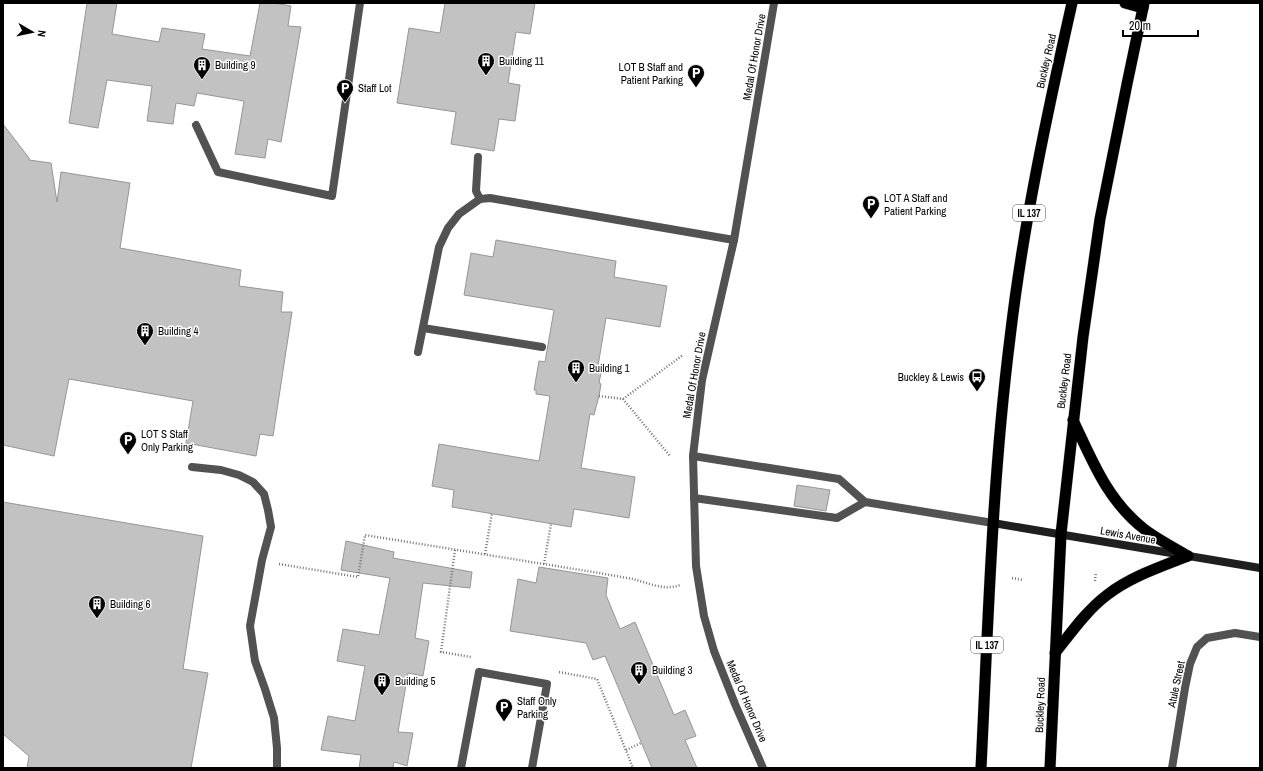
<svg xmlns="http://www.w3.org/2000/svg" width="1263" height="771" font-family="'Archivo Narrow',sans-serif">
<style>
.building{fill:#c2c2c2;stroke:#969696}
.lines{fill:none;stroke-linecap:round;stroke-linejoin:round}
.trunk-casing{stroke:#dbdbdb;stroke-width:12}
.path{stroke:#747474;stroke-width:2.5;stroke-dasharray:1 2;stroke-linecap:butt}
.service{stroke:#525252;stroke-width:8}
.minor{stroke:#525252;stroke-width:8}
.secondary{stroke:#1f1f1f;stroke-width:8}
.trunk{stroke:#000;stroke-width:11}
.labels{text-anchor:middle;stroke-width:3;stroke-linejoin:round;paint-order:stroke}
.shield{fill:#fff;stroke:#4c4c4c;stroke-width:1}
.shield-label{font-size:10px;font-weight:bold;fill:#000}
.street-label{font-size:11px;fill:#000;stroke:#fff}
.poi-label{font-size:11px;fill:#000;stroke:#fff;text-anchor:start}
</style>
<rect width="100%" height="100%" fill="#fff"/>
<g class="building">
<path d="M 87,3 L 117,3 L 112,34 L 159,42 L 162,28 L 205,34 L 202,49 L 250,56 L 260,3 L 274,3 L 291,6 L 288,26 L 301,27 L 281,142 L 268,139 L 265,158 L 235,154 L 244,101 L 197,93 L 194,106 L 176,103 L 173,124 L 147,121 L 152,86 L 107,80 L 98,128 L 69,123 Z"/>
<path d="M 445,3 L 535,3 L 530,34 L 516,32 L 508,83 L 520,85 L 515,121 L 499,119 L 494,151 L 451,144 L 456,112 L 397,103 L 409,28 L 440,33 Z"/>
<path d="M 3,124 L 29,158 L 29,160 L 51,163 L 57,202 L 61,172 L 130,183 L 120,248 L 241,270 L 239,286 L 283,292 L 281,312 L 292,312 L 273,436 L 260,434 L 256,456 L 186,443 L 193,401 L 69,379 L 54,456 L 3,445 Z"/>
<path d="M 496,240 L 616,261 L 614,277 L 667,286 L 660,327 L 606,318 L 597,372 L 601,373 L 599,383 L 601,384 L 599,396 L 594,415 L 590,414 L 581,468 L 635,477 L 629,518 L 574,509 L 571,527 L 452,507 L 454,490 L 432,486 L 439,444 L 539,461 L 550,396 L 536,394 L 536,390 L 534,390 L 539,361 L 545,362 L 554,310 L 464,295 L 471,253 L 493,257 Z"/>
<path d="M 797,485 L 830,490 L 826,511 L 794,506 Z"/>
<path d="M 3,502 L 203,536 L 183,669 L 208,673 L 191,768 L 27,768 L 29,756 L 3,734 Z"/>
<path d="M 346,541 L 394,552 L 393,558 L 472,572 L 470,588 L 423,583 L 415,638 L 429,641 L 423,676 L 408,673 L 398,732 L 413,733 L 407,766 L 394,762 L 393,768 L 359,768 L 361,755 L 321,750 L 328,716 L 355,721 L 365,666 L 337,661 L 343,629 L 379,635 L 390,578 L 341,570 Z"/>
<path d="M 539,567 L 608,578 L 606,595 L 620,629 L 635,622 L 674,715 L 685,710 L 696,736 L 685,740 L 697,768 L 652,768 L 605,656 L 593,660 L 586,643 L 510,631 L 518,579 L 536,583 Z"/>
</g>
<g class="lines">
<defs>
<g id="trunk">
<path d="M 1125,3 L 1143,8"/>
<path d="M 1073,420 C 1092,460 1107,500 1144,529 C 1157,539 1173,547 1188,556"/>
<path d="M 1055,653 C 1071,633 1086,611 1107,595 C 1130,577 1160,567 1188,556"/>
<path d="M 981,768 C 988,625 992,481 1010,338 C 1023,226 1047,114 1072,3"/>
<path d="M 1050,768 L 1061,534 L 1083,337 L 1100,219 L 1127,84 L 1144,3"/>
</g>
</defs>
<use href="#trunk" class="trunk-casing"/>
<g class="path">
<path d="M 599,396 L 623,399 L 670,456"/>
<path d="M 623,399 L 683,355"/>
<path d="M 455,550 L 441,652 L 471,657"/>
<path d="M 485,554 L 492,513"/>
<path d="M 279,564 L 358,577 L 365,535 L 599,573 C 610,575 622,577 633,579 C 648,583 665,591 680,585 L 681,584"/>
<path d="M 544,564 L 551,524"/>
<path d="M 1012,578 L 1023,580"/>
<path d="M 1095,581 L 1096,572"/>
<path d="M 559,672 L 597,679 L 633,768"/>
<path d="M 626,750 L 641,743"/>
</g>
<g class="service">
<path d="M 196,125 L 218,172 L 332,196 L 360,3"/>
<path d="M 478,157 L 476,191 L 480,199"/>
<path d="M 423,328 L 542,347"/>
<path d="M 418,352 L 439,247 L 448,228 L 459,214 L 480,199 L 490,198 L 734,240"/>
<path d="M 693,456 L 839,479 L 865,502 L 993,523"/>
<path d="M 192,467 L 221,470 L 239,475 L 253,482 L 264,494 L 268,510 L 271,527 L 262,560 L 250,626 L 255,661 L 265,689 L 274,718 L 277,748 L 277,768"/>
<path d="M 694,498 L 837,518 L 865,502"/>
<path d="M 461,768 L 479,672 L 547,684 L 532,768"/>
<path d="M 763,768 L 735,704 L 714,651 L 704,616 L 696,566 L 693,456 L 702,380 L 734,240 L 774,3"/>
</g>
<path class="minor" d="M 1172,768 L 1185,688 L 1190,664 L 1197,647 L 1207,638 L 1235,633 L 1260,637"/>
<path class="secondary" d="M 993,523 L 1260,568"/>
<use href="#trunk" class="trunk"/>
</g>
<defs>
<symbol id="building-pin" viewBox="-11 -11 22 30"><path d="M0 17L-7.5 6A9.5 9.5 0 1 1 7.5 6Z" fill="#000" stroke="#fff"/><path d="M-4-6H4V6H1V3H-1V6H-4ZM-2.5-4.3h1.7v1.8h-1.7ZM.8-4.3h1.7v1.8H.8ZM-2.5-1h1.7V.8h-1.7ZM.8-1h1.7V.8H.8Z" fill="#fff"/></symbol>
<symbol id="parking-pin" viewBox="-11 -11 22 30"><path d="M0 17L-7.5 6A9.5 9.5 0 1 1 7.5 6Z" fill="#000" stroke="#fff"/><path d="M-3.5-5.5H1a3.5 3.5 0 0 1 0 7H-1V5.5H-3.5ZM-1-3.4V-.6H.8a1.4 1.4 0 0 0 0-2.8Z" fill="#fff"/></symbol>
<symbol id="bus-pin" viewBox="-11 -11 22 30"><path d="M0 17L-7.5 6A9.5 9.5 0 1 1 7.5 6Z" fill="#000" stroke="#fff"/><path d="M-5-6H5V4H4V6H2V4H-2V6H-4V4H-5ZM-3.5-4V0h7V-4ZM-3.5 1.2v1.5H-2V1.2ZM2 1.2v1.5H3.5V1.2Z" fill="#fff"/></symbol>
</defs>
<g fill-rule="evenodd">
<use href="#building-pin" x="476" y="51" width="20" height="27"/>
<use href="#building-pin" x="192" y="55" width="20" height="27"/>
<use href="#parking-pin" x="686" y="63" width="20" height="27"/>
<use href="#parking-pin" x="335" y="78" width="20" height="27"/>
<use href="#parking-pin" x="861" y="194" width="20" height="27"/>
<use href="#building-pin" x="135" y="321" width="20" height="27"/>
<use href="#building-pin" x="566" y="358" width="20" height="27"/>
<use href="#bus-pin" x="967" y="367" width="20" height="27"/>
<use href="#parking-pin" x="118" y="430" width="20" height="27"/>
<use href="#building-pin" x="87" y="594" width="20" height="27"/>
<use href="#building-pin" x="629" y="660" width="20" height="27"/>
<use href="#building-pin" x="372" y="671" width="20" height="27"/>
<use href="#parking-pin" x="494" y="697" width="20" height="27"/>
</g>
<g class="labels">
<g class="shield">
<rect x="1013" y="205" width="32" height="16" rx="3"/>
<rect x="971" y="637" width="32" height="16" rx="3"/>
</g>
<g class="shield-label">
<text x="1029" y="217">IL 137</text>
<text x="987" y="649">IL 137</text>
</g>
<g class="street-label">
<text transform="translate(754 57) rotate(-80)" y="4">Medal Of Honor Drive</text>
<text transform="translate(1046 61) rotate(-77)" y="4">Buckley Road</text>
<text transform="translate(694 375) rotate(-80)" y="4">Medal Of Honor Drive</text>
<text transform="translate(1064 381) rotate(-83)" y="4">Buckley Road</text>
<text transform="translate(1128 535) rotate(10)" y="4">Lewis Avenue</text>
<text transform="translate(1176 684) rotate(-78)" y="4">Atule Street</text>
<text transform="translate(747 701) rotate(67)" y="4">Medal Of Honor Drive</text>
<text transform="translate(1040 705) rotate(-88)" y="4">Buckley Road</text>
</g>
<g class="poi-label">
<text x="499" y="65">Building 11</text>
<text x="215" y="69">Building 9</text>
<text x="683" y="71" text-anchor="end">LOT B Staff and<tspan x="683" dy="13">Patient Parking</tspan></text>
<text x="358" y="92">Staff Lot</text>
<text x="884" y="202">LOT A Staff and<tspan x="884" dy="13">Patient Parking</tspan></text>
<text x="158" y="335">Building 4</text>
<text x="589" y="372">Building 1</text>
<text x="964" y="381" text-anchor="end">Buckley &amp; Lewis</text>
<text x="141" y="438">LOT S Staff<tspan x="141" dy="13">Only Parking</tspan></text>
<text x="110" y="608">Building 6</text>
<text x="652" y="674">Building 3</text>
<text x="395" y="685">Building 5</text>
<text x="517" y="705">Staff Only<tspan x="517" dy="13">Parking</tspan></text>
</g>
</g>
<rect width="1263" height="771" fill="none" stroke="#000000" stroke-width="8"/>
<g transform="translate(32 32) rotate(99)" stroke="#ffffff" stroke-width="3" paint-order="stroke">
<path d="M0-3L7 15L0 10L-7 15Z" fill="#000000"/>
<text y="-6" font-size="11" font-weight="bold" text-anchor="middle" fill="#000000">N</text>
</g>
<path d="M1123 30v6h75v-6" fill="none" stroke="#000000" stroke-width="2"/>
<text x="1129" y="30" font-size="12" fill="#000000" stroke="#ffffff" stroke-width="3" paint-order="stroke">20 m</text>
</svg>
